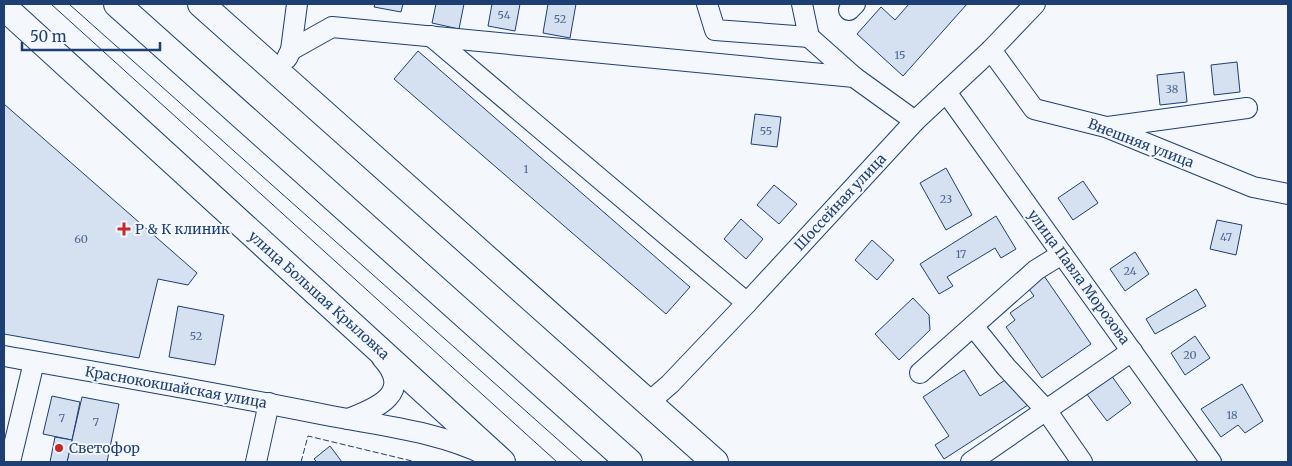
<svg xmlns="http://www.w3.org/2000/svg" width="1292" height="466" font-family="Merriweather,serif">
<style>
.building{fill:#d5e0f0;stroke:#1d3f73}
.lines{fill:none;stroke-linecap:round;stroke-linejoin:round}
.minor-casing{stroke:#1d3f73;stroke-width:22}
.major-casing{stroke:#1d3f73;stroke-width:28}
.minor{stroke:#f4f7fb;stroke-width:20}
.major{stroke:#f4f7fb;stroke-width:26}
.tram{stroke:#1d3f73;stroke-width:1}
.fence{stroke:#1d3f73;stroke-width:1;stroke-dasharray:6 2.5;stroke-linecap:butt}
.poi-dot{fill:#c62828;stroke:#f4f7fb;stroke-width:2}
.labels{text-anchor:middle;stroke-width:4;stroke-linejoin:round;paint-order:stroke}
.number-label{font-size:11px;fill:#4b6792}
.street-label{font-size:14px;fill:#1d3f73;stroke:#f4f7fb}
.poi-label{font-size:14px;fill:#1d3f73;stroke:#f4f7fb;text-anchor:start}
</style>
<rect width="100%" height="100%" fill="#f4f7fb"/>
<g class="building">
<path d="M 375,4 L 403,4 L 401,12 L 374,7 Z"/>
<path d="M 436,4 L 464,4 L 459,29 L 432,23 Z"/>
<path d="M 492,4 L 520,4 L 515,31 L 488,26 Z"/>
<path d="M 548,4 L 576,4 L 570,38 L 543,33 Z"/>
<path d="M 909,4 L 967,4 L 903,76 L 857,34 L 881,7 L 895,20 Z"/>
<path d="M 418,51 L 690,287 L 666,314 L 394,79 Z"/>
<path d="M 1237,62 L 1240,92 L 1214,95 L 1211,65 Z"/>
<path d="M 1184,72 L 1187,102 L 1160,105 L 1157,75 Z"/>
<path d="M 4,104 L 197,273 L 188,285 L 158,279 L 139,358 L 4,334 Z"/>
<path d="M 755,114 L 781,117 L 777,147 L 751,144 Z"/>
<path d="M 946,168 L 972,215 L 946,230 L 920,183 Z"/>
<path d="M 1083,181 L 1098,203 L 1073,220 L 1058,198 Z"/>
<path d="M 774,185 L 797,204 L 779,224 L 757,205 Z"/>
<path d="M 996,216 L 1016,249 L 1001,258 L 995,248 L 947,277 L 953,286 L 939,294 L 920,264 Z"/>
<path d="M 741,219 L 763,239 L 746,259 L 724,239 Z"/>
<path d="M 1217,220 L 1242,225 L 1236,255 L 1210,249 Z"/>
<path d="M 872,240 L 894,260 L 877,280 L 855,260 Z"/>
<path d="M 1135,252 L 1149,274 L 1125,291 L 1110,269 Z"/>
<path d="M 1042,273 L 1091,344 L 1042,378 L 1006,327 L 1015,320 L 1010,313 L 1034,296 L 1026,285 Z"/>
<path d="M 1196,289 L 1206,306 L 1155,334 L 1146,319 Z"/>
<path d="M 913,298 L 929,315 L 930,330 L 899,360 L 875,334 Z"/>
<path d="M 178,306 L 224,315 L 215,365 L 169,357 Z"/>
<path d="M 1195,336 L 1210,358 L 1185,375 L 1171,353 Z"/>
<path d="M 964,370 L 980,396 L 1010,377 L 1028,405 L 944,459 L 935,445 L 949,436 L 923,397 Z"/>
<path d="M 1111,375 L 1131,403 L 1107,421 L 1086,393 Z"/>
<path d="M 1242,384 L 1263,421 L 1245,433 L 1238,425 L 1221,437 L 1201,409 Z"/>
<path d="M 52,396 L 80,402 L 72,440 L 43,434 Z"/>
<path d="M 82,397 L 119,404 L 107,462 L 67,462 Z"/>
<path d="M 55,437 L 72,440 L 67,462 L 50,462 Z"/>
<path d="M 330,446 L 342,462 L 317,462 L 314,459 Z"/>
</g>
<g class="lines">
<defs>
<g id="minor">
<path d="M 707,4 L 715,30 L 809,37 L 802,4"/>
<path d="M 849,10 L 855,4"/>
<path d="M 431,36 L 747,303"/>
<path d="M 809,37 L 854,77"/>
<path d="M 291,50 L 332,27 L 854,77 L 915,121"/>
<path d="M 991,50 L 1034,109 L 1106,127 L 1253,187 L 1288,194"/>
<path d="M 287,58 L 291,50 L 297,4"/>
<path d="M 946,92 L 1211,462"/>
<path d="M 1108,127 L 1247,108"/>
<path d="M 973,326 L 1006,367 L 1046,410 L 1082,462"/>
<path d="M 4,356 C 113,375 223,394 331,416 C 384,426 440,432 488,456"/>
<path d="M 920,373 L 1036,270 L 1062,254"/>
<path d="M 648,403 L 670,384 L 747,303 L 915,121 L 991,50 L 1035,4"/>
<path d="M 348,419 C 377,408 414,393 382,358"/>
<path d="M 10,462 L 34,362"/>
<path d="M 256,462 L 269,403"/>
<path d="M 971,462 L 1132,351"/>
</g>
<g id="major">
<path d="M 117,4 L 629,462"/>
<path d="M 201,4 L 715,462"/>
<path d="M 4,7 L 502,462"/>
</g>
</defs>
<use href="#minor" class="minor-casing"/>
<use href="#major" class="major-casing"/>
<use href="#minor" class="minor"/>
<use href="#major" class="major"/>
<g class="tram">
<path d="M 51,4 L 557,462"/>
<path d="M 69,4 L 583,462"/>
</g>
<path class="fence" d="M 301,462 L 308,436 L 416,462"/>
</g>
<g class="poi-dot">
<path d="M121.5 221.5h5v5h5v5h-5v5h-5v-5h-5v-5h5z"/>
<circle cx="59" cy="448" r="5"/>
</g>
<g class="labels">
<g class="number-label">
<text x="504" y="19">54</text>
<text x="560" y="23">52</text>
<text x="900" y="59">15</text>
<text x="1172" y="93">38</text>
<text x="766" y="135">55</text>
<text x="526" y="173">1</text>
<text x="946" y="203">23</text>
<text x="1226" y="241">47</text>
<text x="81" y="243">60</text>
<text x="961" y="258">17</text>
<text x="1130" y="275">24</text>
<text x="196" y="340">52</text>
<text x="1190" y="359">20</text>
<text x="1232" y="419">18</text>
<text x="62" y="422">7</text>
<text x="96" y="426">7</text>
</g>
<g class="street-label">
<text transform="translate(1141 143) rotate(21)" y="5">Внешняя улица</text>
<text transform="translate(840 202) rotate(-47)" y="5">Шоссейная улица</text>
<text transform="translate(1079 277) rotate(54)" y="5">улица Павла Морозова</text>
<text transform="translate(319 295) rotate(42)" y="5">улица Большая Крыловка</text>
<text transform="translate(176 387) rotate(10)" y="5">Краснококшайская улица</text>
</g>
<g class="poi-label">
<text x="135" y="234">Р &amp; К клиник</text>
<text x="69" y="453">Светофор</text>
</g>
</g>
<rect width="1292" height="466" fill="none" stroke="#1d3f73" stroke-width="10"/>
<path d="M22 42v8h138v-8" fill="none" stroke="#1d3f73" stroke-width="2.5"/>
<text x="30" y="42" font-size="15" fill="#1d3f73" stroke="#f4f7fb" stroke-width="4" paint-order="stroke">50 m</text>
</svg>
